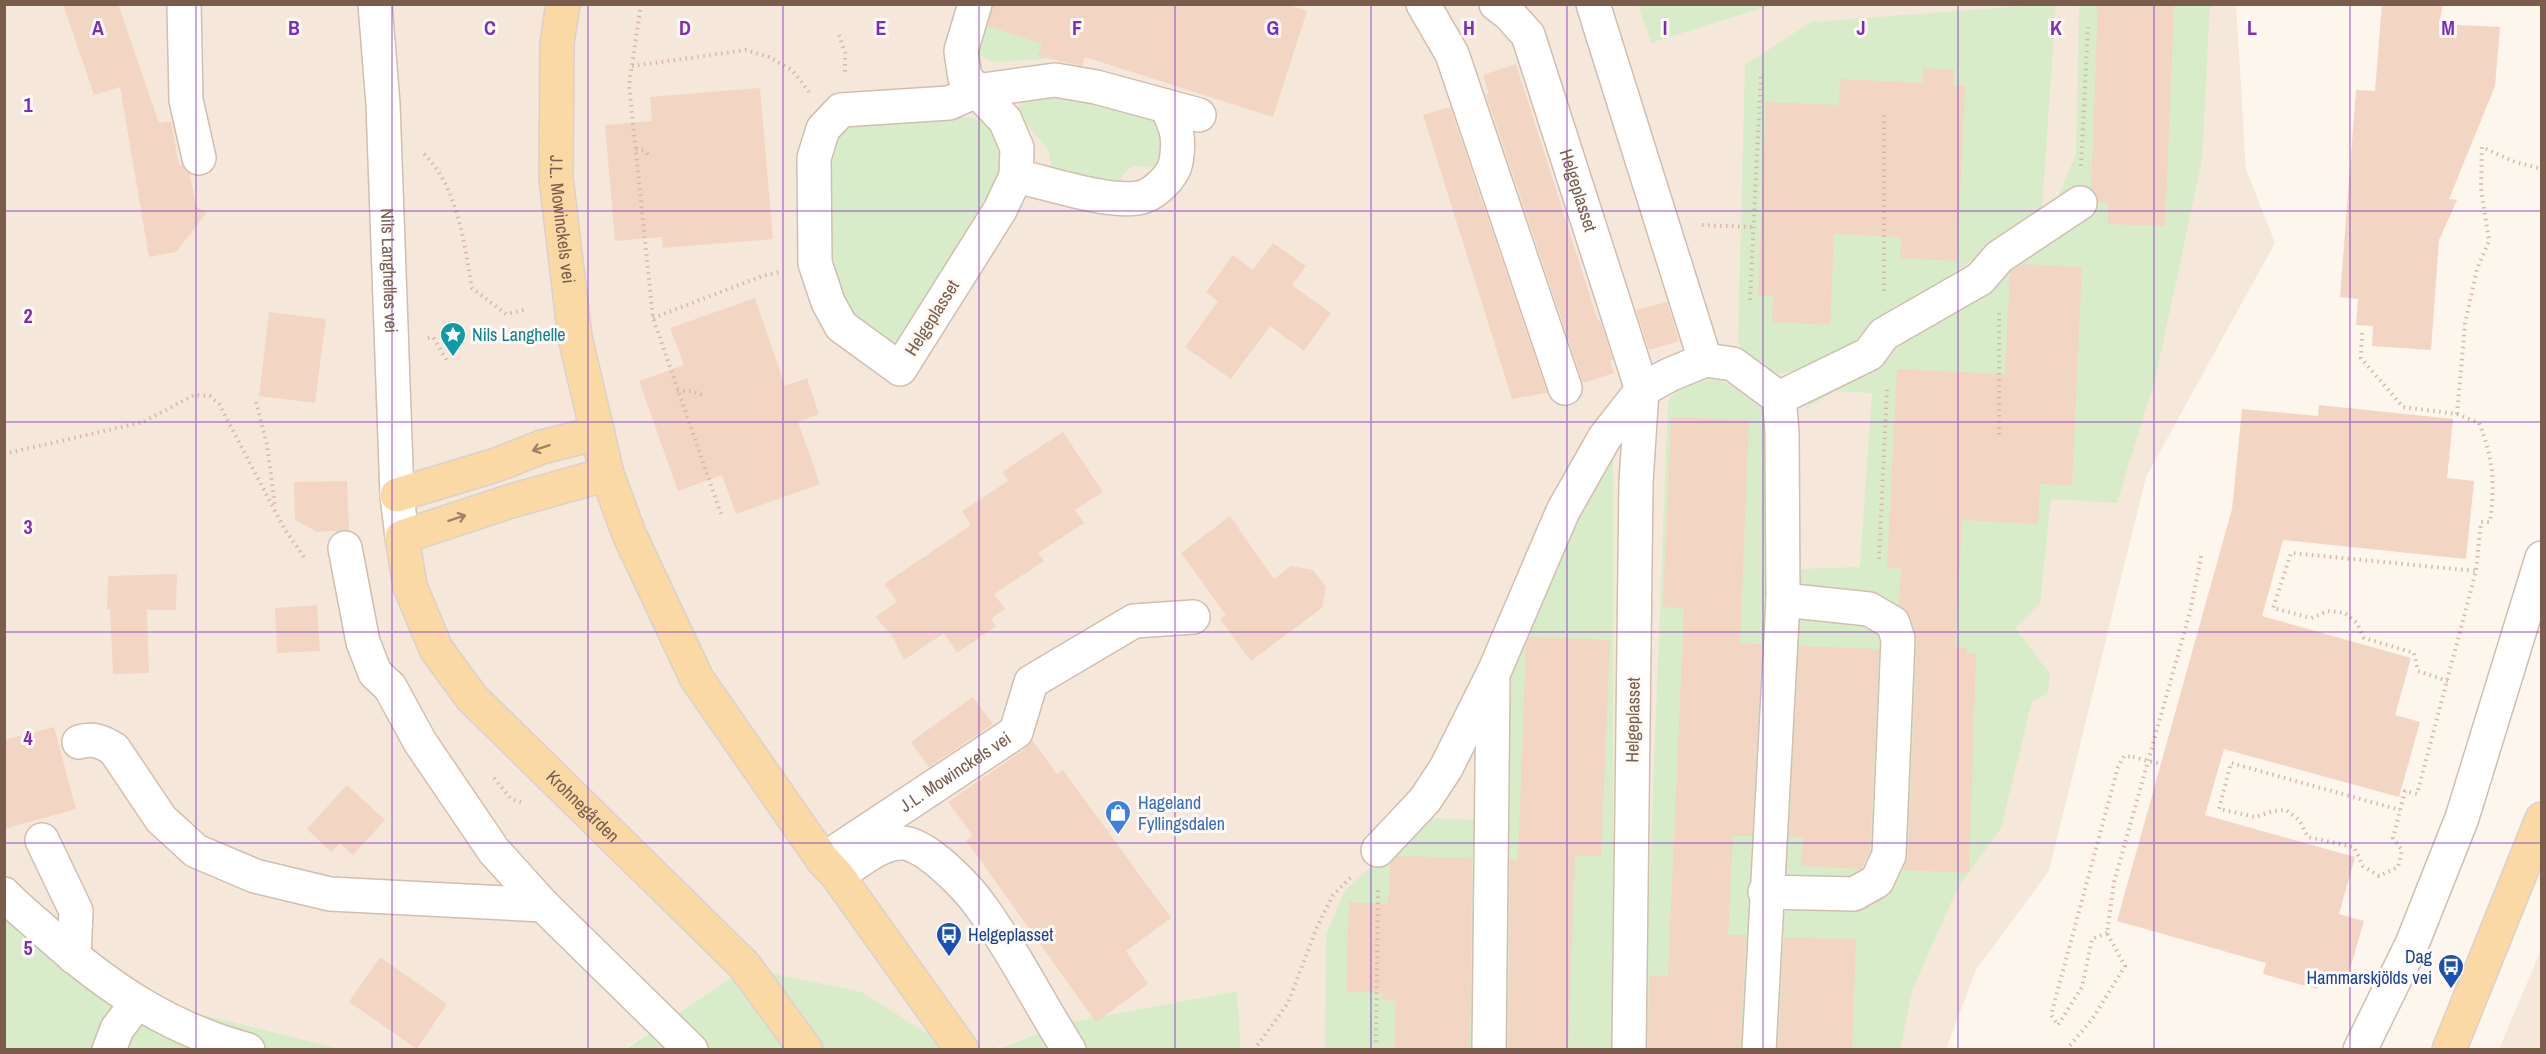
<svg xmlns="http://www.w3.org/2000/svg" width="2546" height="1054" font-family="'Archivo Narrow',sans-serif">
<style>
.residential{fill:#f5e8da}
.green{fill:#d8ecc9}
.building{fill:#f3d5c3}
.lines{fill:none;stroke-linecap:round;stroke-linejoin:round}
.minor-casing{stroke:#d1beb0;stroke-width:36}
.major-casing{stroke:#dad1cd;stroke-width:36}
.path{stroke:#d9b8a5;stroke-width:4;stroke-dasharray:1.5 4.5;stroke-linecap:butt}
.minor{stroke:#fff;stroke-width:33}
.major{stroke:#fbd9a5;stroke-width:33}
.path-bridge{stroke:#d9b8a5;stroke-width:4;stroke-dasharray:1.5 4.5;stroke-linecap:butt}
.oneway{stroke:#a18267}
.grid{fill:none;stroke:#7b2cbf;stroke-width:1.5;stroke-opacity:0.55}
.labels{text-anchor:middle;stroke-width:6;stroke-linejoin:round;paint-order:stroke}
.street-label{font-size:18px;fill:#7a5c4d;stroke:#fffaf3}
.culture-label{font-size:18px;fill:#0d838f;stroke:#fffaf3;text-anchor:start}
.shop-label{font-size:18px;fill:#366cbe;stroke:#fffaf3;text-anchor:start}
.transit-label{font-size:18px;fill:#164399;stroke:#fffaf3;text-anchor:start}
.grid-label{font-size:20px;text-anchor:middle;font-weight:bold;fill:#7b2cbf;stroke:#fffaf3;stroke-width:6;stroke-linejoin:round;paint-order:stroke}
</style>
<rect width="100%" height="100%" fill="#fdf6ec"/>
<g class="residential">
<path d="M 4,5 L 2236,5 L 2246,169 L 2275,243 L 2146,477 L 2049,871 L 1976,970 L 1946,1049 L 1241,1049 L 1237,991 L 1065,1023 L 994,1049 L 951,1049 L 745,968 L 624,1049 L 341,1049 L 148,1001 L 5,913 Z"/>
<path d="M 2541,950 L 2541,1049 L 2499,1049 Z"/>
</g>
<g class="green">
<path d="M 1638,5 L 1638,4 L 1771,5 L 1651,43 Z"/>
<path d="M 2037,5 L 2056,5 L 2042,208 C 1998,240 1824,377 1778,373 C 1767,372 1754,364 1743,361 L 1738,340 L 1745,65 L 1811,22 Z"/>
<path d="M 2079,5 L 2210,5 L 2202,160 L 2156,376 L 2117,503 L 2051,499 L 2040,603 L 2015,628 L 2050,674 L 2048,694 L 2032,701 L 2001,828 L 1957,889 L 1913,988 L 1900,1049 L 1767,1050 L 1778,912 L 1882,894 L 1907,620 L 1806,591 L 1791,579 L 1797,569 L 1860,567 L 1872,393 L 1835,391 L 1805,409 L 1819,389 L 2041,237 L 2076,154 Z"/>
<path d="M 1001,7 L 1042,43 L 1039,56 L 1047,59 L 994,62 L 980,56 C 977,36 979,14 1001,7 Z"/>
<path d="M 1036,94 L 1087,95 L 1167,124 L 1165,168 L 1133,166 L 1123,174 L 1117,191 L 1055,180 L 1048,149 L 1017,114 L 1021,99 Z"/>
<path d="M 963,117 C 969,118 978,118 983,120 C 1003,130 1004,160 1005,179 L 906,335 L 895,342 L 881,340 L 862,326 L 831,282 L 827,160 L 834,132 L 860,122 Z"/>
<path d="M 1715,379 L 1749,391 L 1773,423 L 1746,1049 L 1643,1050 L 1668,401 L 1684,384 Z"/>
<path d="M 1613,442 L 1613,930 L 1617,1049 L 1502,1050 L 1506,679 Z"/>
<path d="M 1801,617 C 1850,619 1867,606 1889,657 L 1876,853 L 1864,875 L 1846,884 L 1772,882 L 1787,637 Z"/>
<path d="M 1423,818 L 1484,820 L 1475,1049 L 1325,1050 L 1326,935 L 1344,892 Z"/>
<path d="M 4,913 L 148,1001 L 341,1049 L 5,1049 Z"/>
<path d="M 745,968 L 862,992 L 951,1049 L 624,1050 Z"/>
<path d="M 1237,991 L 1241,1049 L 994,1050 L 1065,1023 Z"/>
</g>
<g class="building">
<path d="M 63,4 L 118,4 L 159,123 L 171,121 L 179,165 L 182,165 L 190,174 L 196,207 L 207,212 L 176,252 L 149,257 L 120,87 L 94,95 Z"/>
<path d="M 993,4 L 1286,4 L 1307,11 L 1273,117 L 1085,57 L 1082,66 L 1038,56 L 1042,44 L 988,26 Z"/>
<path d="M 2098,4 L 2174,6 L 2165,226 L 2108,224 L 2108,203 L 2099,202 L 2091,188 Z"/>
<path d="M 2382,4 L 2443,4 L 2439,24 L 2500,27 L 2495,86 L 2449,199 L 2457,200 L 2439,240 L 2431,350 L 2372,346 L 2373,326 L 2356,325 L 2358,299 L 2340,297 L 2356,90 L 2375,91 Z"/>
<path d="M 1516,64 L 1598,321 L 1600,320 L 1613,360 L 1610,360 L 1614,373 L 1583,383 L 1486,95 L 1489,94 L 1483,75 Z"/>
<path d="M 1923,68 L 1954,70 L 1953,86 L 1965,86 L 1957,261 L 1900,258 L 1901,237 L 1834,234 L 1830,325 L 1772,322 L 1773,296 L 1758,296 L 1766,102 L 1839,105 L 1840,79 L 1922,83 Z"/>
<path d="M 760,88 L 773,239 L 663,248 L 662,237 L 615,241 L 605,125 L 652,121 L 650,97 Z"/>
<path d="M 1450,107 L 1547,393 L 1512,399 L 1423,115 Z"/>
<path d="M 1273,243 L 1306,266 L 1292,285 L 1331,313 L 1304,351 L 1270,326 L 1231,379 L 1185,347 L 1218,301 L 1206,292 L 1233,255 L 1253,270 Z"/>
<path d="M 2023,264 L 2082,267 L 2072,486 L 2040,484 L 2038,524 L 1962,520 L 1955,647 L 1967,648 L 1966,653 L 1976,654 L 1969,873 L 1903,870 L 1908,856 L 1917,640 L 1911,617 L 1899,605 L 1901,569 L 1887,568 L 1897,369 L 2005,374 L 2010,272 Z"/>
<path d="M 755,298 L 785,386 L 807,378 L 819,414 L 798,422 L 820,484 L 736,514 L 722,475 L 678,491 L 639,381 L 684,365 L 670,328 Z"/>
<path d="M 1667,302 L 1679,341 L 1649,350 L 1636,310 Z"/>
<path d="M 269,312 L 326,319 L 315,403 L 259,396 Z"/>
<path d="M 2319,405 L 2453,419 L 2447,478 L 2474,481 L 2466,559 L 2283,540 L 2262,616 L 2411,658 L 2395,715 L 2420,722 L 2399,797 L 2224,749 L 2205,815 L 2355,857 L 2339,914 L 2364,921 L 2345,986 L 2320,979 L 2317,989 L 2263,974 L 2266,963 L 2117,921 L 2232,509 L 2242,409 L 2318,416 Z"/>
<path d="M 1671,417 L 1749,420 L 1740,643 L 1762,644 L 1752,836 L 1733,836 L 1728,935 L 1746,935 L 1740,1050 L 1648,1050 L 1649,976 L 1668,976 L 1684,608 L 1663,607 Z"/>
<path d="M 1063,432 L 1103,492 L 1075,510 L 1084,523 L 1038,553 L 1044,561 L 994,594 L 1005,609 L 991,619 L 996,626 L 957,653 L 944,633 L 904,660 L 893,637 L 875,617 L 897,602 L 884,584 L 971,525 L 962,511 L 1008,481 L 1002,472 Z"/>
<path d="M 347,481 L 349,530 L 317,532 L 295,520 L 294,482 Z"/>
<path d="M 1230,516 L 1274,579 L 1291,566 L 1313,570 L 1326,587 L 1322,608 L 1251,661 L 1220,619 L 1226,615 L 1181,553 Z"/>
<path d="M 177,574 L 176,610 L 147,610 L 149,673 L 113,674 L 110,609 L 107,609 L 108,576 Z"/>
<path d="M 317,605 L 320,651 L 277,653 L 275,608 Z"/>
<path d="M 1529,637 L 1610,640 L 1601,856 L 1575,856 L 1568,1050 L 1508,1050 L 1510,860 L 1518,860 L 1526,644 Z"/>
<path d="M 1799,646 L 1879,649 L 1870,851 L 1861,869 L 1801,866 L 1803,837 L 1789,837 Z"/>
<path d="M 973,697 L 993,724 L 929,767 L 911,742 Z"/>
<path d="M 54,727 L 76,809 L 4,829 L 4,740 Z"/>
<path d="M 1032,740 L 1057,774 L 1063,770 L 1171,918 L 1126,951 L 1148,984 L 1096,1022 L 966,840 L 973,836 L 948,802 L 1026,748 Z"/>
<path d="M 347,785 L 385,820 L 353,855 L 340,843 L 331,852 L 307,829 Z"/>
<path d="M 1398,856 L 1472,858 L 1470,1050 L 1394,1050 L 1396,1001 L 1383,1000 L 1383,993 L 1346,991 L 1349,902 L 1388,904 L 1390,864 Z"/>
<path d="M 1784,937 L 1856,939 L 1852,1050 L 1778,1050 Z"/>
<path d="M 380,957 L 447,1004 L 417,1049 L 349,1002 Z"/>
</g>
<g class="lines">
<defs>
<g id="minor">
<path d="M 184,4 L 186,100 L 199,158"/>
<path id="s1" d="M 375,4 L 383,104 L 397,495 L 402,537"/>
<path d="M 975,4 L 961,51 L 965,78 L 1005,120 L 1017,148 L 1016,176 L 1000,210 L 900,369 L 841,326 L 828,302 L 815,263 L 814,158 L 823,129 L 841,110 L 949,103 L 976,91 L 1055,80 L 1096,87 L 1199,115"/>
<path d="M 1423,4 L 1452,54 L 1565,388"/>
<path id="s2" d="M 1496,4 L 1508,13 L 1528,35 L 1642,390 L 1636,482 L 1629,1050"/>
<path d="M 1593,4 L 1705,360"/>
<path d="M 1016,176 C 1049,183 1106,203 1138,198 C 1153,196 1173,177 1176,162 C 1180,139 1177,127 1166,106"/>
<path d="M 1779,398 L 1869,354 L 1884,334 L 1980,279 L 1999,257 L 2080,203"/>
<path d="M 345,548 L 363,642 L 375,673 L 390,687 L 420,742 L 494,851 L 543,905 L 691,1050"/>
<path d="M 79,742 C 93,738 101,741 114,749 L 161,819 L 196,851 L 255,876 L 330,894 L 543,905"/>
<path d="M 42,840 L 76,911 L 74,957"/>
<path d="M 1378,850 L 1425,800 L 1446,768 L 1494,672 L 1563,511 L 1605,437 L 1642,390 L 1669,375 L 1705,360 L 1733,364 L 1779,398 L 1782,431 L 1783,600 L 1759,1050"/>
<path id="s3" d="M 823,860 L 1016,732 L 1031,682 L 1134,621 L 1193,617"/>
<path d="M 844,871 C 860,861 881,843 901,843 C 925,842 969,889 982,908 C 1014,952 1039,1003 1069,1050"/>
<path d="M 1765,892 L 1854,894 L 1877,881 L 1889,855 L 1898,639 L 1893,623 L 1869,609 L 1783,600"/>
<path d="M 4,894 C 18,909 34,921 48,934 C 108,988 170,1029 248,1050"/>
<path d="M 109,1050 L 117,1029 L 136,1004"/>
<path d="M 1489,1050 L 1493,683"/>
<path d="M 2360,1050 L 2412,944 L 2462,818 L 2542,558"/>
</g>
<g id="major">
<path id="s4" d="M 563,4 L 557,43 L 556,178 L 575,337 L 607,474 L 629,534 L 697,679 L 823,860 L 837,875 L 962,1050"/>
<path id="s5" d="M 607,474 L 508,502 L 402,537 L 410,586 L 436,649 L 472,698 L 744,965 L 806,1050"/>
<path d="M 397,495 L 496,465 L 542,447 L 598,433"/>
<path d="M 2449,1050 L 2542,819"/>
</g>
</defs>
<use href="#minor" class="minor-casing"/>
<use href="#major" class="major-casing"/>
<g class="path">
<path d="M 641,4 L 629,85 L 653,318 L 722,517"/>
<path d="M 839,35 L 845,53 L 845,72"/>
<path d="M 632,66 L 746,50 L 769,57 L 792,70 L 809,92"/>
<path d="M 636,149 L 645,151 L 650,157"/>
<path d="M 424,154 C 458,187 464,243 472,288 L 506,314 L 527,309"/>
<path d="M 2081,166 L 2088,27"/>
<path d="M 1702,225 L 1753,227"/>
<path d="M 1884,291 L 1884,112"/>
<path d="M 1750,300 L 1761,75"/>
<path d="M 1999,313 L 1999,439"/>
<path d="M 653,318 L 762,276 L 779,272"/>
<path d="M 2362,333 L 2361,358 L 2403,407 L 2457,414 L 2479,423 C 2494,460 2495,483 2490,522 L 2481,522 L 2476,571 L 2417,794 L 2405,791 L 2393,838 L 2402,850 L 2398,867 L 2379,876 L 2363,866 L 2354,847 L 2308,837 L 2299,820 L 2286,810 L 2273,811 L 2256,817 L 2219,809 L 2231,763 L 2400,810"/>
<path d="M 428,338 L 433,337 L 447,361"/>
<path d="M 677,391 L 691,391 L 705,396"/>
<path d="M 256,402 L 267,445 L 275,506"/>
<path d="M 2457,414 L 2465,324 L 2477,269 L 2489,241 L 2481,189 L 2482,147 L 2515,162 L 2542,169"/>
<path d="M 4,454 L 143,422 L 194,395 L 210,396 L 219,404 L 284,528 L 306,560"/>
<path d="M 1879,559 L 1887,388"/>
<path d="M 2448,681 L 2418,671 L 2414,653 L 2364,638 L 2357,623 L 2345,613 L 2328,611 L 2311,618 L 2273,608 L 2291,553 L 2476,571"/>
<path d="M 494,778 L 511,799 L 521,802"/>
<path d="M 2107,933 L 2092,939 L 2082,987 L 2058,1025 L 2051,1015 L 2118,767 L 2124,756 L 2133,757"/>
<path d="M 1376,1042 L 1378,887"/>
<path d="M 1254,1050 L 1288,1003 L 1317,927 L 1333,895 L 1352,876"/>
<path d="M 2066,1050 L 2093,1018 L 2125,966 L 2107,933 L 2114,882 L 2190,612 L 2202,552"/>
</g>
<use href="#minor" class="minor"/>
<use href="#major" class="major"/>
<path class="path-bridge" d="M 2133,757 L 2161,764"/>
</g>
<defs><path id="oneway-shaft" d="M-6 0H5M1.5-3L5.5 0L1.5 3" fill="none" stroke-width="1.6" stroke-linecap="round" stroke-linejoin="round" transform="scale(1.5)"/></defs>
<g class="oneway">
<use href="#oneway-shaft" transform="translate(541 448) rotate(162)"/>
<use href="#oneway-shaft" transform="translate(457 518) rotate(-18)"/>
</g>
<path class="grid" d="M 196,4 L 196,1050M 392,4 L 392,1050M 588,4 L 588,1050M 783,4 L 783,1050M 979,4 L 979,1050M 1175,4 L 1175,1050M 1371,4 L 1371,1050M 1567,4 L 1567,1050M 1763,4 L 1763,1050M 1958,4 L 1958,1050M 2154,4 L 2154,1050M 2350,4 L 2350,1050M 4,211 L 2542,211M 4,422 L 2542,422M 4,632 L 2542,632M 4,843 L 2542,843"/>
<defs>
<symbol id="sight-pin" viewBox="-11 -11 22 30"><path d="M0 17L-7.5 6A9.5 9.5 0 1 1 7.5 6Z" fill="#0f9aa8" stroke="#fffaf3"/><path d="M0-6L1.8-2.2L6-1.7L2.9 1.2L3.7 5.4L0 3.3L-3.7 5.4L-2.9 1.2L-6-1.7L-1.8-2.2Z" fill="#fff"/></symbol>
<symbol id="shop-pin" viewBox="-11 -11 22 30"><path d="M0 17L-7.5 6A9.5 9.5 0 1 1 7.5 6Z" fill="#3f7fe0" stroke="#fffaf3"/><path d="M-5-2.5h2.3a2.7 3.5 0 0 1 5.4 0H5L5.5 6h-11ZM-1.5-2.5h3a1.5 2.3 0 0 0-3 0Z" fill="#fff"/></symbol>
<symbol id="bus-pin" viewBox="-11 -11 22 30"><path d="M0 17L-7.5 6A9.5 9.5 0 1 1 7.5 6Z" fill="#1a4fb4" stroke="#fffaf3"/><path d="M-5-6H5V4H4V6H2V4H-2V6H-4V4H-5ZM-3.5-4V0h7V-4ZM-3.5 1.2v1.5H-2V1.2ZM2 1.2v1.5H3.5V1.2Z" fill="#fff"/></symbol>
</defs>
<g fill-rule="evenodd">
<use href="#sight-pin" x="438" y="320" width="30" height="40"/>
<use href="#shop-pin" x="1103" y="798" width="30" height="40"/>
<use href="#bus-pin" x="934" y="920" width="30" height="40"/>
<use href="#bus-pin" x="2436" y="952" width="30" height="40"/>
</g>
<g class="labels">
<g class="street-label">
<text dy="6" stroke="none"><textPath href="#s2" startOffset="208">Helgeplasset</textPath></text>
<text dy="6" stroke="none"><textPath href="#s4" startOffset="216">J.L. Mowinckels vei</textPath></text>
<text dy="6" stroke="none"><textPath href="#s1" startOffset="267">Nils Langhelles vei</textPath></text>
<text transform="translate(932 318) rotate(-58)" y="6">Helgeplasset</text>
<text transform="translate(1633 720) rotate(-89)" y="6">Helgeplasset</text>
<text dy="6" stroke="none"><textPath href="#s3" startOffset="159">J.L. Mowinckels vei</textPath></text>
<text dy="6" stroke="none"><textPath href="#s5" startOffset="548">Krohnegården</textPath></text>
</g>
<g class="culture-label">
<text x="472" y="341">Nils Langhelle</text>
</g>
<g class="shop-label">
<text x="1138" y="809">Hageland<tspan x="1138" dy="21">Fyllingsdalen</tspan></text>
</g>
<g class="transit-label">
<text x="968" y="941">Helgeplasset</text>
<text x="2432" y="963" text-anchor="end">Dag<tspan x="2432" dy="21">Hammarskjölds vei</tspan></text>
</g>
</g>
<g class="grid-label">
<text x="98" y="35">A</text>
<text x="294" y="35">B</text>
<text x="490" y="35">C</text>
<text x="685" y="35">D</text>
<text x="881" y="35">E</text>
<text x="1077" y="35">F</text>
<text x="1273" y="35">G</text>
<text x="1469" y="35">H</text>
<text x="1665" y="35">I</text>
<text x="1861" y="35">J</text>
<text x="2056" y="35">K</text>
<text x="2252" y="35">L</text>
<text x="2448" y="35">M</text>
<text x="28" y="112">1</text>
<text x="28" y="323">2</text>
<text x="28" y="534">3</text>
<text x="28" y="745">4</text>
<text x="28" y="955">5</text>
</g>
<rect width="2546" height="1054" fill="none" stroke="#7a5c4d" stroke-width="12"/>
</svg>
